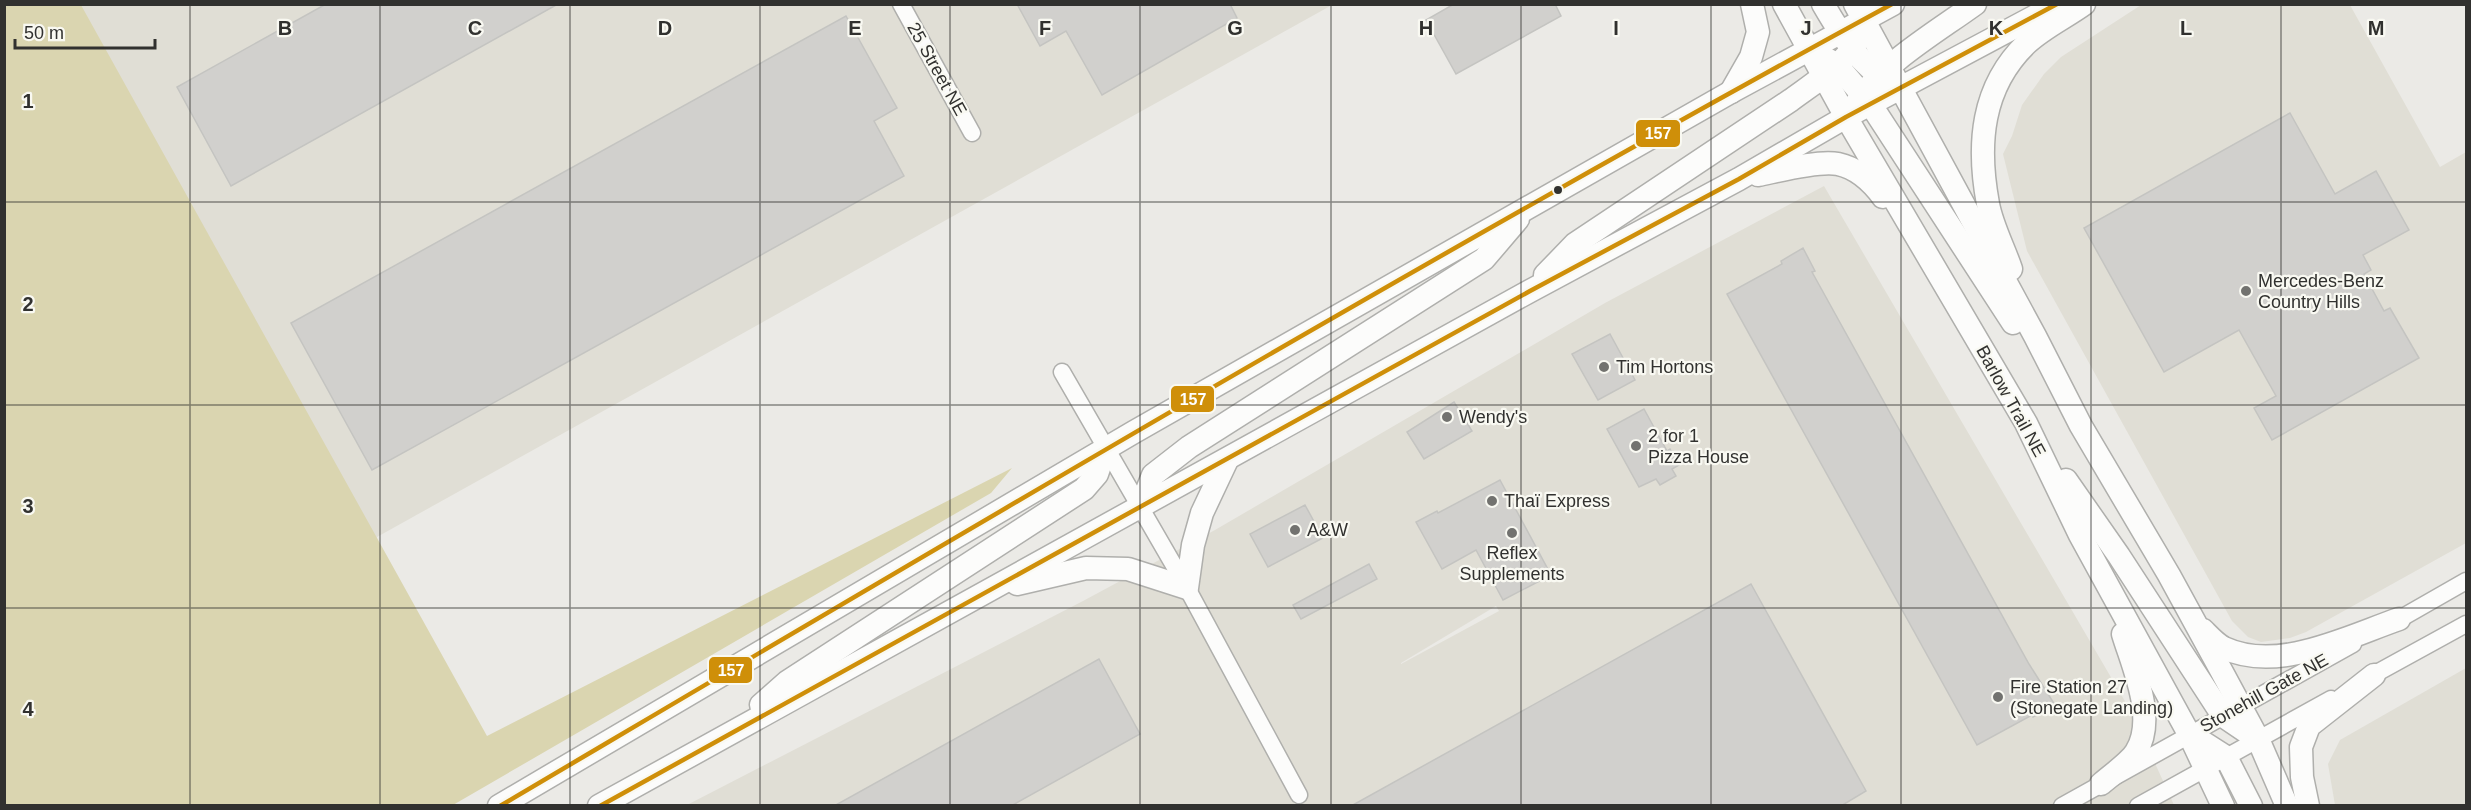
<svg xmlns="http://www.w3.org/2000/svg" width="2471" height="810" font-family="Arial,sans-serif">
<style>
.built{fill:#e0ded5;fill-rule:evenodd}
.green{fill:#dad5b0}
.building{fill:#d1d0cd;stroke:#c4c4c1;stroke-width:1.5}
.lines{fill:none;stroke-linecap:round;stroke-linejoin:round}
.street-casing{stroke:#afafac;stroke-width:19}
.secondary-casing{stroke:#afafac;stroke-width:25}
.street{stroke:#fcfcfb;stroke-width:16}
.secondary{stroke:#fcfcfb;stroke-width:22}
.bus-1-casing{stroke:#f9f9f2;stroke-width:9}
.bus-1{stroke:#cf8f09;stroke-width:4.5}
.grid{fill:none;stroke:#31312f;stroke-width:1.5;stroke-opacity:0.55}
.bus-dot{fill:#31312f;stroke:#f9f9f2;stroke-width:2}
.poi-dot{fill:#72726f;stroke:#f9f9f2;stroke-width:2}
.labels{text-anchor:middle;stroke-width:4.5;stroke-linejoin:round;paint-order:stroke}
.street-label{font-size:18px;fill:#31312f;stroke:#f9f9f2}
.poi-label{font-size:18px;fill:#31312f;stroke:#f9f9f2;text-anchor:start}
.grid-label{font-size:20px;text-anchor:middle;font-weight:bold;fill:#31312f;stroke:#f9f9f2;stroke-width:4.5;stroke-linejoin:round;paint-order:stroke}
.line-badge{stroke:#f9f9f2;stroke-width:2}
.badge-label{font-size:16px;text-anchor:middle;font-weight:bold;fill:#fff}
</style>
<rect width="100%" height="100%" fill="#ebeae6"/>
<g class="built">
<path d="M 5,5 L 1332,5 L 377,537 L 5,806 Z"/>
<path d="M 2141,5 L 2350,5 L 2440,167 L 2466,152 L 2466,543 L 2306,632 L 2290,638 L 2261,642 L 2248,637 L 2232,621 L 2027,251 L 2003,154 L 2012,136 L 2022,105 L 2044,74 L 2061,57 Z"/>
<path d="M 1824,186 L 2133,715 L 2174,805 L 685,806 L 1083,601 L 1215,530 L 1605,303 ZM 1496,606 L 1499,611 L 1401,664 L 1401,663 Z"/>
<path d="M 2466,668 L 2466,805 L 2335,805 L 2328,764 L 2340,740 Z"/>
</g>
<path class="green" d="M 5,4 L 81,5 L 487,736 L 1012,468 L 991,493 L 453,805 L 5,805 Z"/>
<g class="building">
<path d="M 326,4 L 558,4 L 231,186 L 177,87 Z"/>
<path d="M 1017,4 L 1230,4 L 1237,18 L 1102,95 L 1066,31 L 1040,46 Z"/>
<path d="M 1454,4 L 1555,4 L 1561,16 L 1456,74 L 1426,20 Z"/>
<path d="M 846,16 L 897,108 L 874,121 L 904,176 L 372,470 L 291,323 Z"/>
<path d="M 2290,113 L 2335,194 L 2376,171 L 2409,230 L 2363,255 L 2371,270 L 2364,274 L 2384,311 L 2390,308 L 2419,358 L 2272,440 L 2254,408 L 2276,396 L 2239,330 L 2164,372 L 2084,228 Z"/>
<path d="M 1803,248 L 1815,271 L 1812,272 L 2029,664 L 2055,705 L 2033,717 L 2032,715 L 1977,745 L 1727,294 L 1782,264 L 1781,261 Z"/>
<path d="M 1610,334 L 1635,380 L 1598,400 L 1572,354 Z"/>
<path d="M 1454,402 L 1472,431 L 1424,459 L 1407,432 Z"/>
<path d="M 1644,409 L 1667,451 L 1670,449 L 1679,465 L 1672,469 L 1676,476 L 1660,485 L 1656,479 L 1639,487 L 1607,429 Z"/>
<path d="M 1500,480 L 1551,575 L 1503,600 L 1476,550 L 1442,569 L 1416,522 L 1437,511 L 1438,513 Z"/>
<path d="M 1305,505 L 1323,538 L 1268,567 L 1250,534 Z"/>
<path d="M 1369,564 L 1377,579 L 1301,619 L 1293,605 Z"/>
<path d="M 1751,584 L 1866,791 L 1841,806 L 1351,806 Z"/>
<path d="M 1099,659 L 1140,734 L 1011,806 L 834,806 Z"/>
</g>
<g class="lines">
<defs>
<g id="street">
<path d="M 901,4 L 972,133"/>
<path d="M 1062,372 L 1187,588 L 1299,795"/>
<path d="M 2389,625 L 2466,581"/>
<path d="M 2364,680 L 2466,624"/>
<path d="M 2062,806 L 2353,644"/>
<path d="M 2138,806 L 2331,699"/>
</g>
<g id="secondary">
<path d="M 1784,4 L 1846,117 L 2026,423 L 2080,535 L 2189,734 L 2223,806"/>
<path d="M 1823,4 C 1841,35 1860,66 1892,84"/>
<path d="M 1855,4 L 2035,336 L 2081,426 L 2169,575 L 2222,672 L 2258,739 L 2287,806"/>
<path d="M 1810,50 L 1836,64 L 1871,105 L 2013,323"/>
<path d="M 1731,92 L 1751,57 L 1758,32 L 1752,4"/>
<path d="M 1855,105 C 1881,64 1935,33 1975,4"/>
<path d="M 1758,175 C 1778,171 1819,160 1838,164 C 1857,168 1872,182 1883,197"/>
<path d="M 2011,269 C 2004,248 1992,226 1988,204 C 1977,145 1981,87 2027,43 C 2043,28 2066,17 2084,4"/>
<path d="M 1545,275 L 1575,244 L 1791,100 C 1811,85 1848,62 1858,39 C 1861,33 1862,27 1864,21"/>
<path d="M 2066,480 L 2119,556 L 2223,716 L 2254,737"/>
<path d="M 1140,508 L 1153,475 L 1189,447 L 1484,259 L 1518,219"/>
<path d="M 1017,584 L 1086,568 L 1128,569 L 1187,588 L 1193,545 L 1202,513 L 1227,460"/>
<path d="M 2203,630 C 2209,636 2216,644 2224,648 C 2278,673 2347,637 2399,619"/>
<path d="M 761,705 L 787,682 L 1084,489 L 1097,474 L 1106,448"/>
<path d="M 2190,734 L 2226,757 L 2251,806"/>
<path d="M 2101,784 C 2110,776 2130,762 2136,752 C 2157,719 2133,667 2123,634"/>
<path d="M 499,806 L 1134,432 L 1731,92 L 1893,4"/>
<path d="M 599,806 L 1530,291 L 1739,179 L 1846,117 L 2058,4"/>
<path d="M 2308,806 L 2302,777 L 2301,747 L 2309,726 L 2374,675"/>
</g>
</defs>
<use href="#street" class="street-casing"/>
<use href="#secondary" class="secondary-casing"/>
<use href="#street" class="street"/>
<use href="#secondary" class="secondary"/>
<defs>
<g id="bus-1">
<path d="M 500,806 C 961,534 1422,260 1892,4"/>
<path d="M 600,806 L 1530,291 L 1739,179 L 1846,117 L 2057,4"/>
</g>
</defs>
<use href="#bus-1" class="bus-1-casing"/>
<use href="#bus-1" class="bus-1"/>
</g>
<path class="grid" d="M 190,4 L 190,806M 380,4 L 380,806M 570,4 L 570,806M 760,4 L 760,806M 950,4 L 950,806M 1140,4 L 1140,806M 1331,4 L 1331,806M 1521,4 L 1521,806M 1711,4 L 1711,806M 1901,4 L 1901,806M 2091,4 L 2091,806M 2281,4 L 2281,806M 4,202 L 2466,202M 4,405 L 2466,405M 4,608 L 2466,608"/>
<circle class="bus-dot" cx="1558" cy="190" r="5"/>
<g class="poi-dot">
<circle cx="2246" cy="291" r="6"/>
<circle cx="1604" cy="367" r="6"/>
<circle cx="1447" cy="417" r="6"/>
<circle cx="1636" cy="446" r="6"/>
<circle cx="1492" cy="501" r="6"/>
<circle cx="1295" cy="530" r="6"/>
<circle cx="1512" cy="533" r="6"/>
<circle cx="1998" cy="697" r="6"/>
</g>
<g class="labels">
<g class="street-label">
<text transform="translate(937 69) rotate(61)" y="6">25 Street NE</text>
<text transform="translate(2011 401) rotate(61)" y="6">Barlow Trail NE</text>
<text transform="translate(2264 693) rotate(-29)" y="6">Stonehill Gate NE</text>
</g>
<g class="poi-label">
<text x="2258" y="287">Mercedes-Benz<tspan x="2258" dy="21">Country Hills</tspan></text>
<text x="1616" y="373">Tim Hortons</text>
<text x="1459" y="423">Wendy's</text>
<text x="1648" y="442">2 for 1<tspan x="1648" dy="21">Pizza House</tspan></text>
<text x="1504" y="507">Thaï Express</text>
<text x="1307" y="536">A&amp;W</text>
<text x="1512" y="559" text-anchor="middle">Reflex<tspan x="1512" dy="21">Supplements</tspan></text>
<text x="2010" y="693">Fire Station 27<tspan x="2010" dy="21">(Stonegate Landing)</tspan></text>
</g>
</g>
<g class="grid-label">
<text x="285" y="35">B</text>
<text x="475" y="35">C</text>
<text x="665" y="35">D</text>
<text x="855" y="35">E</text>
<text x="1045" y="35">F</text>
<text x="1235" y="35">G</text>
<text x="1426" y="35">H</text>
<text x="1616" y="35">I</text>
<text x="1806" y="35">J</text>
<text x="1996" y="35">K</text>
<text x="2186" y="35">L</text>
<text x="2376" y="35">M</text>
<text x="28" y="108">1</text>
<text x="28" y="311">2</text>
<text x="28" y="513">3</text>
<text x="28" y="716">4</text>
</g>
<g class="line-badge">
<rect x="1635" y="119" width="46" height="29" rx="6" fill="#cf8f09"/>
<rect x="1170" y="385" width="45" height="28" rx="6" fill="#cf8f09"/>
<rect x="708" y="656" width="45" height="28" rx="6" fill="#cf8f09"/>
</g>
<g class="badge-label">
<text x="1658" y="139">157</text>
<text x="1193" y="405">157</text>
<text x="731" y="676">157</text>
</g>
<rect width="2471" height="810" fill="none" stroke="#31312f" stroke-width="12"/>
<path d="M15 39v9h140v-9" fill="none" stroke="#31312f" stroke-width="3"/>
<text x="24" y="39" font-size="18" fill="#31312f" stroke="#f9f9f2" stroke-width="4.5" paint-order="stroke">50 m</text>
</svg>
